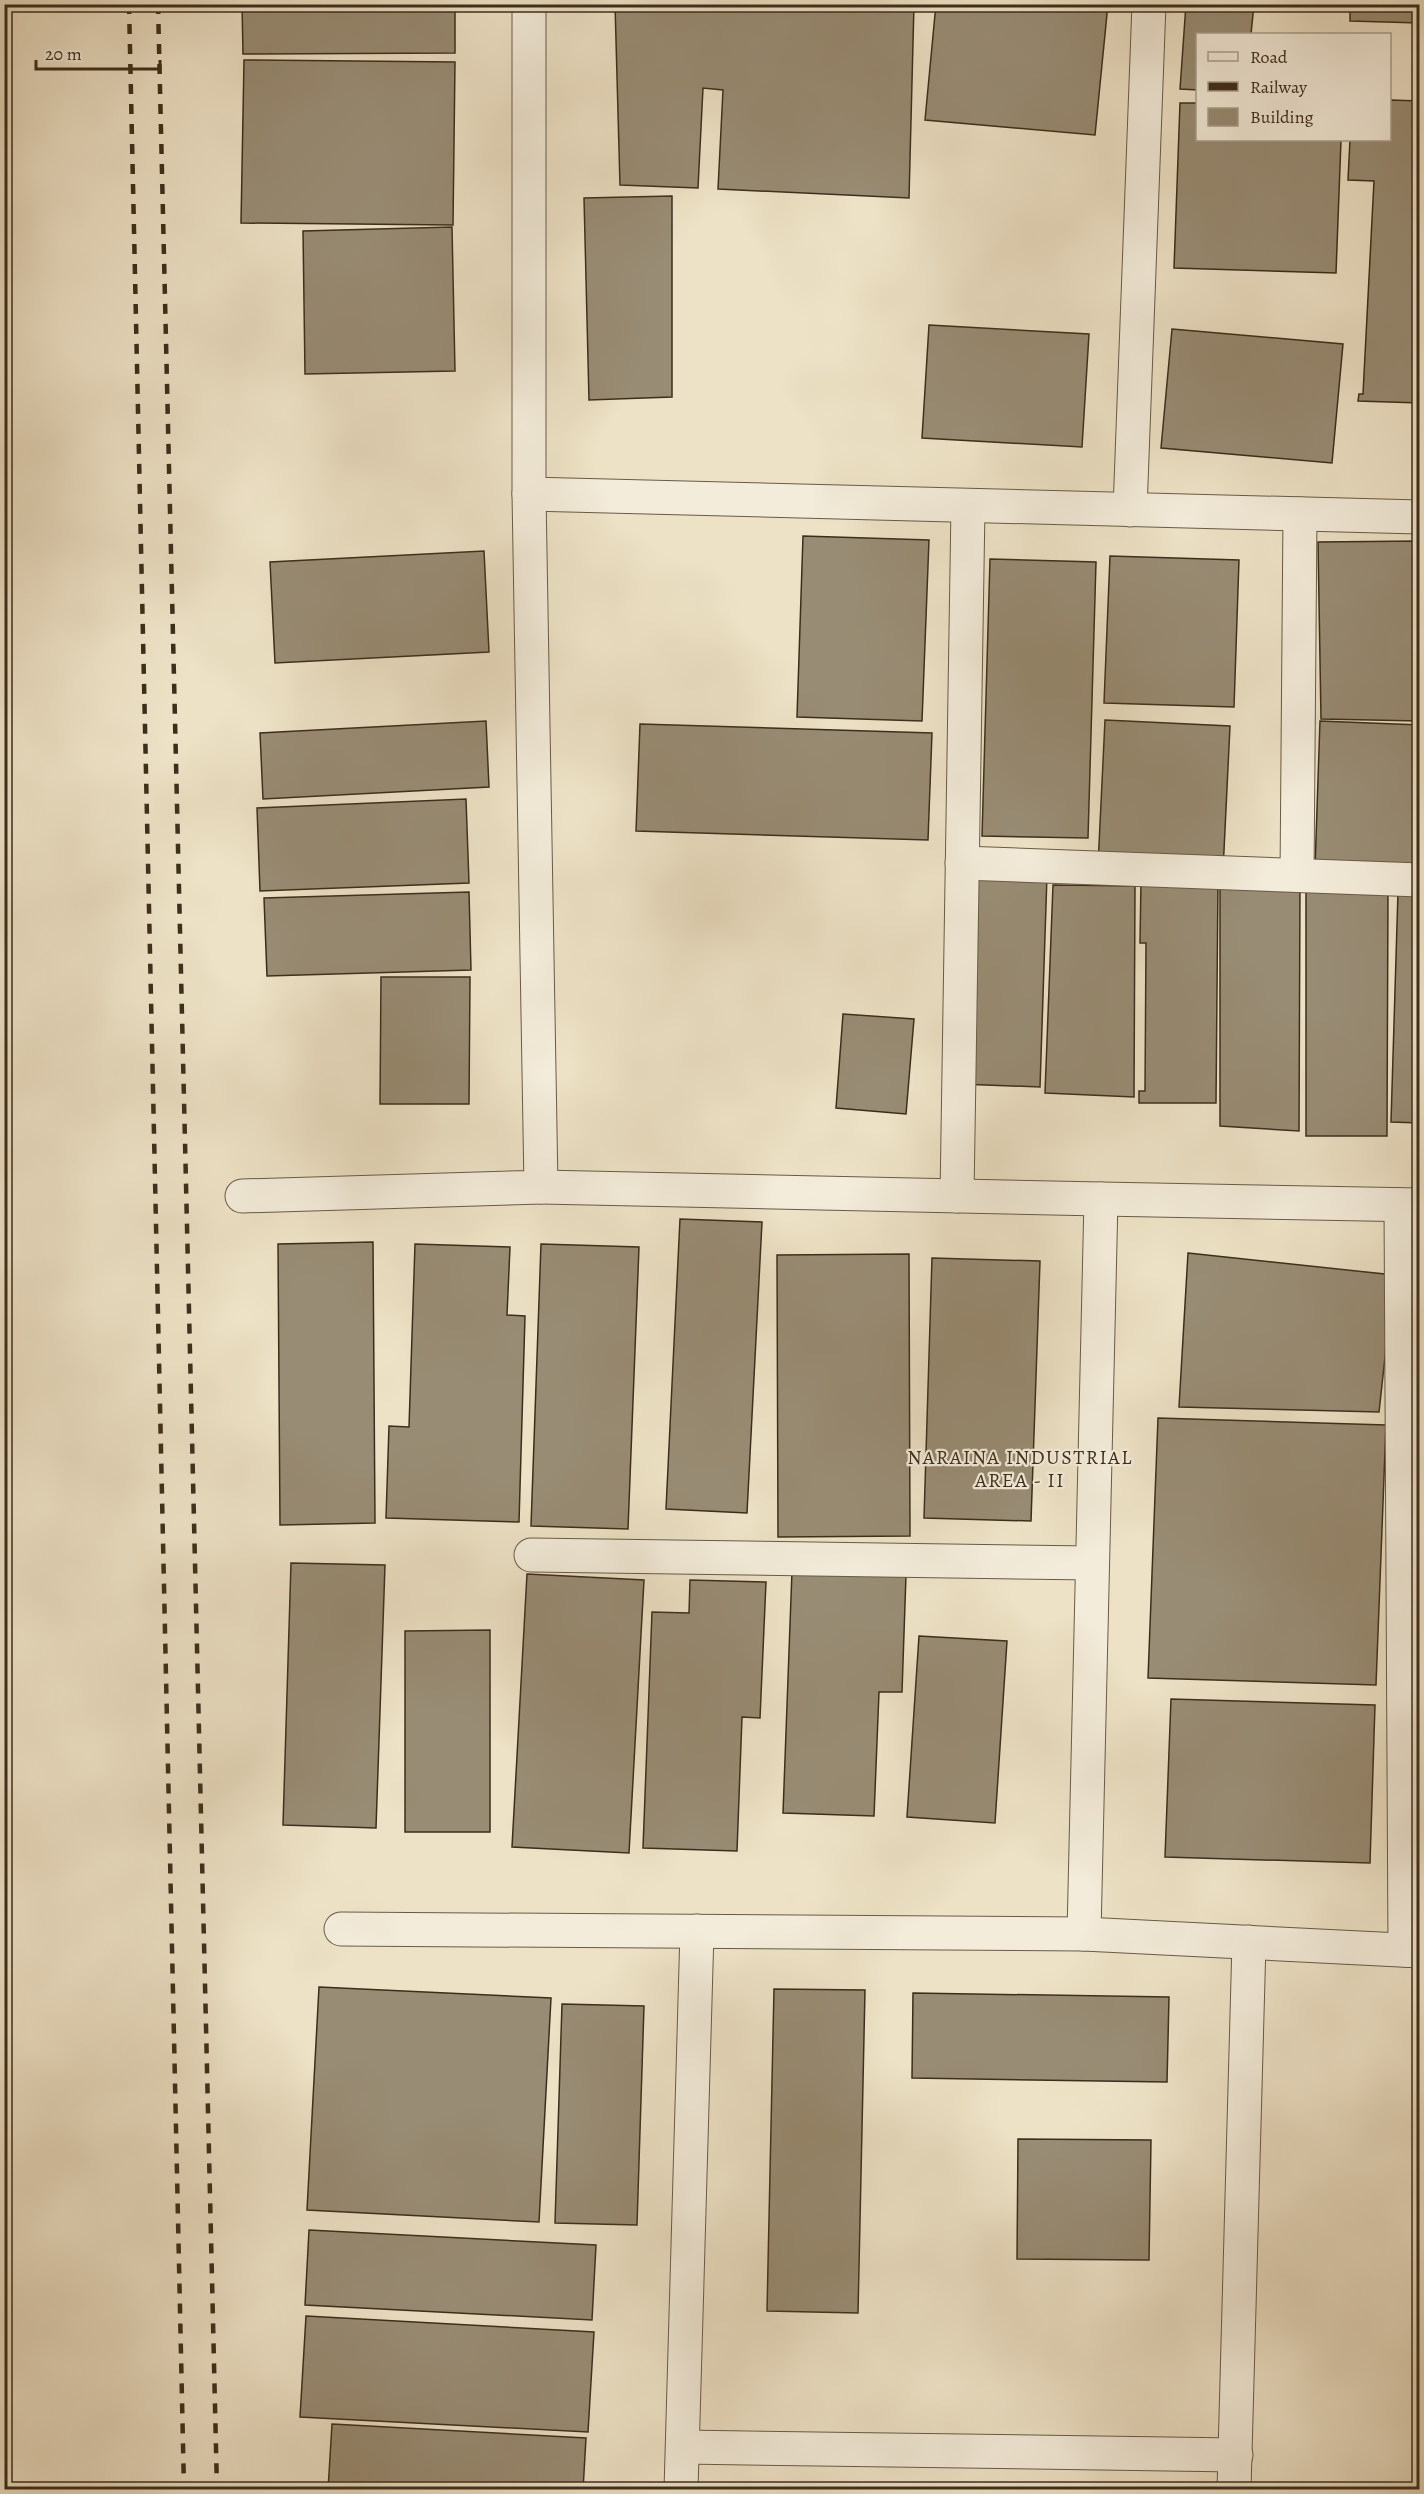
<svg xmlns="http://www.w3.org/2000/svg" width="1424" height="2494" font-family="Alegreya,serif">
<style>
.building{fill:#988c74;stroke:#3c2e1c;stroke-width:1.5}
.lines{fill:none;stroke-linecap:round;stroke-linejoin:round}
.minor-casing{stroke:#685b46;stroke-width:35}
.minor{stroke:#f3ecda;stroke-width:33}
.rail{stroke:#3c2e1c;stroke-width:4.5;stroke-dasharray:10 10;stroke-linecap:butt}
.labels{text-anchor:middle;stroke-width:4.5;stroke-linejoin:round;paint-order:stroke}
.neighbourhood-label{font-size:20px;letter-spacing:1.5px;fill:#3c2e1c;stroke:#f3ecda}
</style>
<rect width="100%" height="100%" fill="#ede2c6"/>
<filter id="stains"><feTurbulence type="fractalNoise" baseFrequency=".00333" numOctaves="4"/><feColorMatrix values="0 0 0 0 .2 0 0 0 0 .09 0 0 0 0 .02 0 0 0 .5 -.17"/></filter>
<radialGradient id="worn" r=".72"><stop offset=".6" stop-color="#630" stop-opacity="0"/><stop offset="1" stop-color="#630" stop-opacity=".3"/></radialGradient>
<g class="building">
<path d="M 242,4 L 455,4 L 455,53 L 243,54 Z"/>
<path d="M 615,4 L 914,4 L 909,198 L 718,189 L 723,90 L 703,88 L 698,188 L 620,185 Z"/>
<path d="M 936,4 L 1108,4 L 1095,135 L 925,120 Z"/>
<path d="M 1186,4 L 1254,4 L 1251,34 L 1198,34 L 1198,90 L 1180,89 Z"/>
<path d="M 1350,4 L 1420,4 L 1420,23 L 1350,21 Z"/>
<path d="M 244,60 L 455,62 L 453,225 L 241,223 Z"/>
<path d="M 1390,100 L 1420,101 L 1420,403 L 1358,401 L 1359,394 L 1363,394 L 1374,181 L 1348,180 L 1350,140 L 1390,140 Z"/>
<path d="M 1180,103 L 1198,103 L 1198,140 L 1341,140 L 1336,273 L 1174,268 Z"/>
<path d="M 672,196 L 672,397 L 589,400 L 584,198 Z"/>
<path d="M 452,227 L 455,371 L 305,374 L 303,231 Z"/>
<path d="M 929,325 L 1089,334 L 1082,447 L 922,438 Z"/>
<path d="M 1172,329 L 1343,344 L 1332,463 L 1161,448 Z"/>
<path d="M 803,536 L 929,540 L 922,721 L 797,717 Z"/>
<path d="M 1420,541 L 1420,721 L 1321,719 L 1318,542 Z"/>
<path d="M 484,551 L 489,652 L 275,663 L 270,562 Z"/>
<path d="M 1110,556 L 1239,560 L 1234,707 L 1104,703 Z"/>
<path d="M 990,559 L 1096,562 L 1088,838 L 982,836 Z"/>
<path d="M 1105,720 L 1230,726 L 1223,871 L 1098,866 Z"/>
<path d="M 486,721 L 489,787 L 263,799 L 260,733 Z"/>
<path d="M 1320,721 L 1420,725 L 1420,872 L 1315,868 Z"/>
<path d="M 640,724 L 932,733 L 928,840 L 636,831 Z"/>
<path d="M 466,799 L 469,883 L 260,891 L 257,808 Z"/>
<path d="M 968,873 L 1047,875 L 1040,1087 L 960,1084 Z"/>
<path d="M 1141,881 L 1218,881 L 1216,1103 L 1139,1103 L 1139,1091 L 1145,1091 L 1146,943 L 1140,943 Z"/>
<path d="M 1300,883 L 1299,1131 L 1220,1126 L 1220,887 Z"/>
<path d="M 1053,885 L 1135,886 L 1134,1097 L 1045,1093 Z"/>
<path d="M 1306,889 L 1388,889 L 1387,1136 L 1306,1136 Z"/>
<path d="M 469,892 L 471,970 L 267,976 L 264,898 Z"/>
<path d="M 1398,892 L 1420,893 L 1420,1123 L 1391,1122 Z"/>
<path d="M 381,977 L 470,977 L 469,1104 L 380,1104 Z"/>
<path d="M 843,1014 L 914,1019 L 906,1114 L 836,1108 Z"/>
<path d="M 680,1219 L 762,1222 L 747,1513 L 666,1509 Z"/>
<path d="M 373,1242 L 375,1523 L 280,1525 L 278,1244 Z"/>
<path d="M 415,1244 L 510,1247 L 507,1315 L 525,1316 L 519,1522 L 386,1518 L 389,1426 L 409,1427 Z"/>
<path d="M 541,1244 L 639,1247 L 628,1529 L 531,1526 Z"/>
<path d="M 1188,1253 L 1394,1275 L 1379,1412 L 1179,1407 Z"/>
<path d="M 909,1254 L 910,1536 L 778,1537 L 777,1255 Z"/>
<path d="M 932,1258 L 1040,1261 L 1031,1521 L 924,1518 Z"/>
<path d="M 1158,1418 L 1386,1425 L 1376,1685 L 1148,1678 Z"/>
<path d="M 291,1563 L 385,1565 L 376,1828 L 283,1825 Z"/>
<path d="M 792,1571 L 906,1575 L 902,1692 L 879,1692 L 874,1816 L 783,1813 Z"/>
<path d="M 527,1574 L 644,1580 L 629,1853 L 512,1847 Z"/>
<path d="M 690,1580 L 766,1582 L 760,1718 L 742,1717 L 737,1851 L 643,1848 L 652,1612 L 689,1613 Z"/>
<path d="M 490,1630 L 490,1832 L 405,1832 L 405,1631 Z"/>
<path d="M 919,1636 L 1007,1641 L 995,1823 L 907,1817 Z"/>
<path d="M 1171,1699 L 1375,1705 L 1370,1863 L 1165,1857 Z"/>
<path d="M 319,1987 L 551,1998 L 539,2222 L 307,2210 Z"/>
<path d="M 774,1989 L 865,1990 L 858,2313 L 767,2311 Z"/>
<path d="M 913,1993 L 1169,1997 L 1167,2082 L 912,2078 Z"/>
<path d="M 562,2004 L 644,2006 L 637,2225 L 555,2223 Z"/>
<path d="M 1018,2139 L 1151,2140 L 1149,2260 L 1017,2259 Z"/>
<path d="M 309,2230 L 596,2245 L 592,2320 L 305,2305 Z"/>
<path d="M 306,2316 L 594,2332 L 588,2432 L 300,2417 Z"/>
<path d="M 332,2424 L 586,2438 L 583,2490 L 328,2490 Z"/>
</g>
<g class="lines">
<defs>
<g id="minor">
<path d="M 529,4 L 529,494 L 1420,517"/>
<path d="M 1130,510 L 1149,4"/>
<path d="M 962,863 L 1420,880"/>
<path d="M 1297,875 L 1300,514"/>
<path d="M 242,1196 L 541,1187 L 529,494"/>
<path d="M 957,1196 L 968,506"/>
<path d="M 1101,1199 L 1420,1205"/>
<path d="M 1401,1205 L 1405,1950"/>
<path d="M 531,1555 L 1092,1563"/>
<path d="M 341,1929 L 1084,1934 L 1101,1199 L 541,1187"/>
<path d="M 1084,1934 L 1420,1951"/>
<path d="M 683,2447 L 1236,2455"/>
<path d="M 681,2490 L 697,1931"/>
<path d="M 1234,2490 L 1249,1942"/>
</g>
</defs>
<use href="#minor" class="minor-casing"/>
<use href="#minor" class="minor"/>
<g class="rail">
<path d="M 129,4 L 184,2490"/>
<path d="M 158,4 L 217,2490"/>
</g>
</g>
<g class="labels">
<g class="neighbourhood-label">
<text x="1020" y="1464">NARAINA INDUSTRIAL<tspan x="1020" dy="23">AREA - II</tspan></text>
</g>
</g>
<rect width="1424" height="2494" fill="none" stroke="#ede2c6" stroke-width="24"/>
<rect x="6" y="6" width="1412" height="2482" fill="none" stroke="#3c2e1c" stroke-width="3"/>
<rect x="12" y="12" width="1400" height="2470" fill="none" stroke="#3c2e1c" stroke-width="1.5"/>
<rect x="1196" y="33" width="195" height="108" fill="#f3ecda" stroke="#aaa08e" stroke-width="1.5"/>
<rect x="1208" y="52" width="30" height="9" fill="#f3ecda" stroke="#aaa08e" stroke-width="1.5"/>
<text x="1250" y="63" font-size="18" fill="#3c2e1c">Road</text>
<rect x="1208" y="82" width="30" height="9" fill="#3c2e1c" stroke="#aaa08e" stroke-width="1.5"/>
<text x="1250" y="93" font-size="18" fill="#3c2e1c">Railway</text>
<rect x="1208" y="108" width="30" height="18" fill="#988c74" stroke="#aaa08e" stroke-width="1.5"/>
<text x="1250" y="123" font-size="18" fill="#3c2e1c">Building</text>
<path d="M36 60v9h124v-9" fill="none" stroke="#3c2e1c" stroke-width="3"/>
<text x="45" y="60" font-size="18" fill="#3c2e1c" stroke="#f3ecda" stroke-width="4.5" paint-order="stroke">20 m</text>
<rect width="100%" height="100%" filter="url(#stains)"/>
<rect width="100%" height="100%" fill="url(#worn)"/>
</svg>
